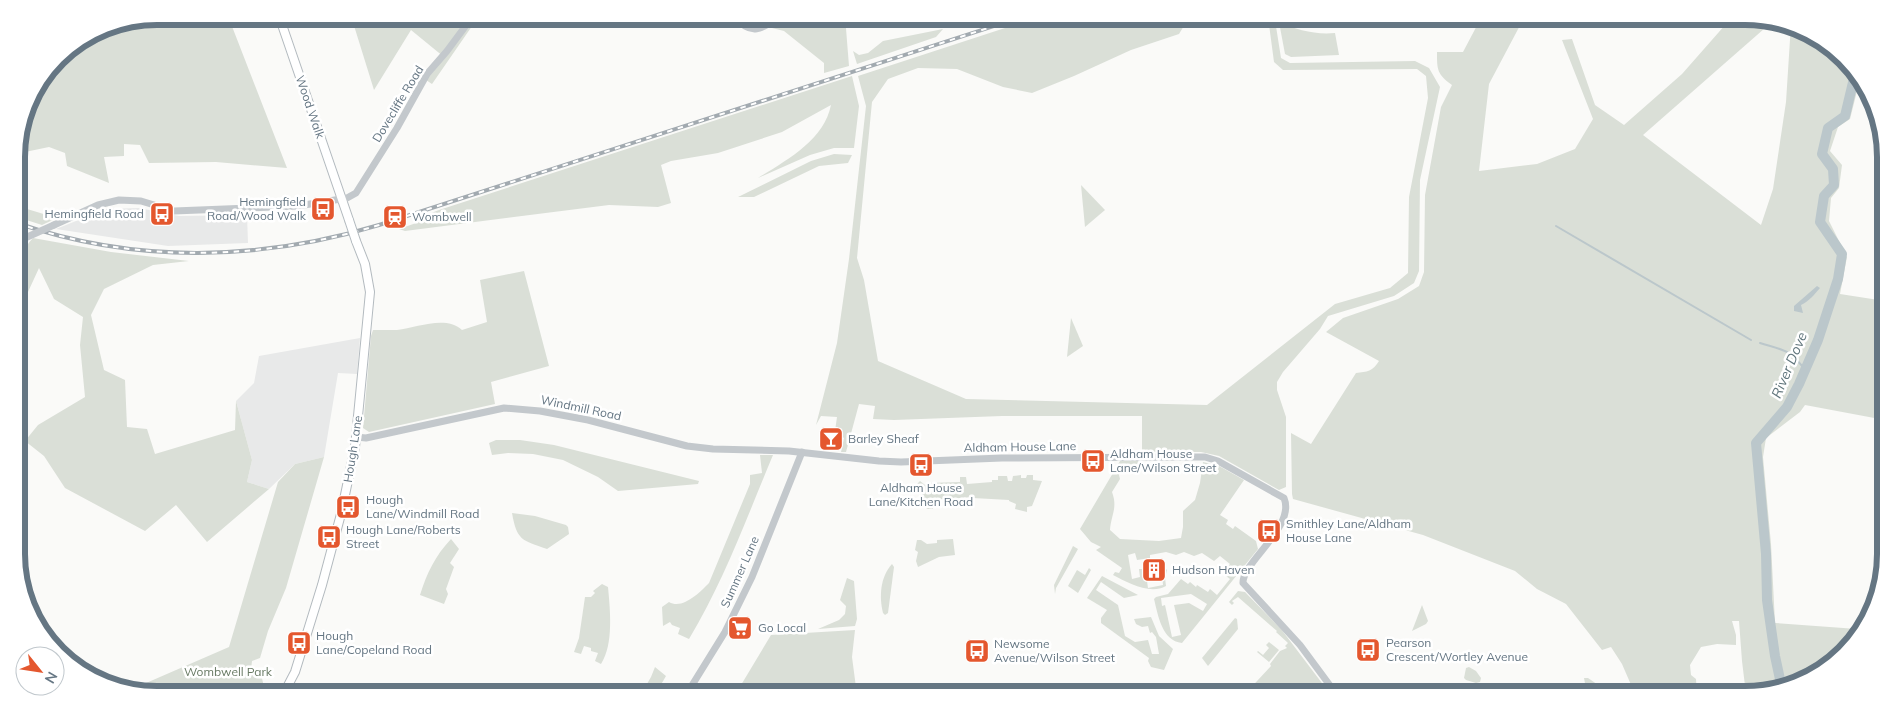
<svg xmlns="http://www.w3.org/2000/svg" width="1902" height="711" font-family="Mulish,sans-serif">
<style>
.built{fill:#e8e9e9}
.green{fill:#dadfd7;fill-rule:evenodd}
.water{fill:#bbc7cb}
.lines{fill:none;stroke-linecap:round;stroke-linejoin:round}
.stream{stroke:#bbc7cb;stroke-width:2}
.river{stroke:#bbc7cb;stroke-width:10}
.secondary-casing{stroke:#b3babf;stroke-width:10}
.tertiary{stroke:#c3c8cc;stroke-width:7}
.secondary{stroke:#fff;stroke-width:8}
.rail-casing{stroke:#a2aab0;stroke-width:4}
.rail{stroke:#fff;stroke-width:2;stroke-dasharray:5.5;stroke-linecap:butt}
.secondary-bridge-casing{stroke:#b3babf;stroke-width:10;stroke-linecap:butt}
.tertiary-bridge{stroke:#c3c8cc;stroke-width:7}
.secondary-bridge{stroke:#fff;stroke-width:8}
.labels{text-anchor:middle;stroke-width:5;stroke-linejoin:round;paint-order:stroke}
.street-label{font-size:12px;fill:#657683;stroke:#fff}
.poi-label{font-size:12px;fill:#657683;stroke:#fff;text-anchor:start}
.park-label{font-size:12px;fill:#687a64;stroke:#fff}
.water-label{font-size:14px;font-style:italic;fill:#60757c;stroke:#fff}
.rim{fill:none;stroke:#657683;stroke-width:6}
</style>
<rect width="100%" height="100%" fill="#fafaf8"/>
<g class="built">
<path d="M 139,208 L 179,216 L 247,215 L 248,243 L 168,246 L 56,229 L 106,209 Z"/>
<path d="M 360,338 L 357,374 L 338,373 L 324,457 L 295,464 L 269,489 L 247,482 L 252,460 L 236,401 L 254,383 L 259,356 Z"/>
</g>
<g class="green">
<path d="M 157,16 L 228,16 L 287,168 L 216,162 L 149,163 L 140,145 L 124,144 L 124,156 L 104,157 L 109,183 L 67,166 L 65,153 L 49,147 L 25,152 L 17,157 L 17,148 L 31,95 L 64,51 L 104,27 Z"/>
<path d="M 351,16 L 479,16 L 432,84 L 426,80 L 444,57 L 411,30 L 374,90 Z"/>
<path d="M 737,16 L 778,16 L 756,25 L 739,19 Z"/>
<path d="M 786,16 L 845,16 L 849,66 L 824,73 L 824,63 L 784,31 L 772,28 Z"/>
<path d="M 1042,16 L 1190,16 L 1179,34 L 1131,50 L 1074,76 L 1032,93 L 1003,87 L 957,69 L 918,68 L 888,79 L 872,102 L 857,258 L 864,280 L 878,361 L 966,399 L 1207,405 L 1335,304 L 1390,288 L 1408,273 L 1409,197 L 1428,98 L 1426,76 L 1417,69 L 1283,70 L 1274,62 L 1268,17 L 1275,20 L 1281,58 L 1290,63 L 1415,61 L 1429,68 L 1440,87 L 1420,180 L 1419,271 L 1414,283 L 1394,296 L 1328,316 L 1320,329 L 1283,372 L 1277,382 L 1277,390 L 1286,417 L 1286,487 L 1279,490 L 1219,456 L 1201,452 L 1142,452 L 1142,416 L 1002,416 L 894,420 L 873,419 L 875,406 L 859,404 L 846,452 L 841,452 L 844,438 L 835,431 L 837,417 L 821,416 L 816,425 L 837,343 L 849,259 L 866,106 L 858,76 Z"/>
<path d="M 1482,16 L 1525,16 L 1489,84 L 1479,171 L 1537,164 L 1575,149 L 1593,119 L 1562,40 L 1572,39 L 1595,105 L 1624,125 L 1682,74 L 1733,16 L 1745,16 L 1773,21 L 1643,135 L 1761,225 L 1773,189 L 1786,102 L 1791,24 L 1851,64 L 1859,83 L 1850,119 L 1838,127 L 1830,151 L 1842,165 L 1839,188 L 1831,198 L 1829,221 L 1847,257 L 1840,294 L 1885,301 L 1885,420 L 1805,405 L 1800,412 L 1766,438 L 1763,457 L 1771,544 L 1775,623 L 1857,629 L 1831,665 L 1754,694 L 1746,694 L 1742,661 L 1739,621 L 1732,621 L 1736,635 L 1736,645 L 1717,644 L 1701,647 L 1690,665 L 1691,675 L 1696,679 L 1697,694 L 1635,694 L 1622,664 L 1611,647 L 1602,650 L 1566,604 L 1537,589 L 1515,571 L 1423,535 L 1293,499 L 1292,494 L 1291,433 L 1311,444 L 1356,373 C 1367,372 1373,371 1379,361 L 1326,332 L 1343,318 L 1398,299 L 1419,286 L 1424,272 L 1425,195 L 1441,107 L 1452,85 C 1437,74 1437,70 1437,52 L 1463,52 Z"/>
<path d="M 1279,22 C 1296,30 1316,35 1335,33 L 1339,55 L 1291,57 L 1285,54 Z"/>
<path d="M 943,29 L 936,37 L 857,64 L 853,51 L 859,55 L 868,53 L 883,41 Z"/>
<path d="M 852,76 L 859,106 L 854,148 L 834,148 L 810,155 L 758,178 C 787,160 824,140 831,105 L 782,132 L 718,153 L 671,161 L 661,165 L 671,203 L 658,207 L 609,205 L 405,231 L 399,229 L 419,222 L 418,218 L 439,210 Z"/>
<path d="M 834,154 L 852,155 L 848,163 L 819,166 L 754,197 L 738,197 L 811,161 Z"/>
<path d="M 1081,185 L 1105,210 L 1085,227 Z"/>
<path d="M 17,206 L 57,218 L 42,225 L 17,217 Z"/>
<path d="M 33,238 L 111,252 L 189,261 L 153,265 L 104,289 L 91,315 L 104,370 L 125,380 L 127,427 L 147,429 L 155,454 L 235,430 L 236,401 L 252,460 L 247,482 L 269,489 L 207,542 L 176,505 L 145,531 L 65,488 L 44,456 L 25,441 L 38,425 L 85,397 L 80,345 L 83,317 L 54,299 L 39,268 L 17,316 C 17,288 12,260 33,238 Z"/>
<path d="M 524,271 L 549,366 L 491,382 L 495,404 L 369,432 L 363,428 L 371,336 L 373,330 C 381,330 389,330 397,330 C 417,328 445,315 462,330 L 487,322 L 480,280 Z"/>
<path d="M 1071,318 L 1083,346 L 1067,357 Z"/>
<path d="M 496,440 L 520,440 L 554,445 L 699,481 L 698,484 L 618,491 L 598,477 L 563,460 L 533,454 L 508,453 L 492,455 L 489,443 Z"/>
<path d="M 760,455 L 773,455 C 747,517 724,581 689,639 L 678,634 L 680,628 L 672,625 L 670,622 L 663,626 L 662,607 L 669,602 C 683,610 700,592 709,583 L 750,484 L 750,475 L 762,473 Z"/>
<path d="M 324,457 L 286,588 L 268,631 L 260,658 L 252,661 L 251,670 L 261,674 L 264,687 L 251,695 L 157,695 L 130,690 L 229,647 L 278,482 L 295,464 Z"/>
<path d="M 1120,461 L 1139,461 L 1139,470 L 1121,470 L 1119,475 L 1120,479 L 1112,492 C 1118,508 1111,515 1110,530 L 1120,539 L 1159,541 L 1181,538 L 1183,527 L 1183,511 L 1195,500 L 1200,483 L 1203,462 L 1219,466 L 1244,480 L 1220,515 L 1228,520 L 1226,524 L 1233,529 L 1235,526 L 1256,541 L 1258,549 L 1182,643 C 1162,641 1158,615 1154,599 L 1156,597 L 1168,594 L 1181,579 L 1188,584 L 1190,582 L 1196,587 L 1197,585 L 1208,592 L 1210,589 L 1217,595 L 1230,579 L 1222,573 L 1230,564 L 1220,556 L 1214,561 L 1202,553 L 1194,556 L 1184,552 L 1176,555 L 1166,552 L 1150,555 L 1150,558 L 1137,560 L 1135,553 L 1128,555 L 1132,579 L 1140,577 L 1139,569 L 1148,569 L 1150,580 L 1147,581 L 1148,588 L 1163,585 L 1162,574 L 1166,569 L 1167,570 L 1165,578 L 1166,586 C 1150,595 1128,583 1113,575 L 1115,572 L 1119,573 L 1122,568 L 1096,550 L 1101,547 L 1091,542 L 1080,529 ZM 1191,594 L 1207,604 L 1203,611 L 1189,603 L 1174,605 L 1181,635 L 1172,637 L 1165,605 L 1162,606 L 1161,598 Z"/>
<path d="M 1021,475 L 1021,478 L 1026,478 L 1027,475 L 1033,475 L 1033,480 L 1042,481 L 1032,506 L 1027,507 L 1027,512 L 1015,509 L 1016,504 L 1009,501 L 1009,500 L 973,498 L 973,497 L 933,500 L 933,509 L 927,509 L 922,504 L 922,488 L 917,484 L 920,481 L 925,485 L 928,483 L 960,482 L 960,477 L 966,477 L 967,484 L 992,482 L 992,480 L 998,480 L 998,476 L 1007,476 L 1008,481 L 1012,481 L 1013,476 Z"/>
<path d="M 512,513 L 535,516 L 566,525 L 568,527 L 569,534 L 547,549 C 522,540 517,541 512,513 Z"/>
<path d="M 451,539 L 459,549 L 450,563 L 454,567 L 446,589 L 448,594 L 444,604 L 420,595 C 427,573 435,556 451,539 Z"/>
<path d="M 953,539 L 955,555 L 939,557 L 918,567 L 916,561 L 918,552 L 915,550 L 917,540 L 921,540 L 927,544 L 937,543 L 937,540 Z"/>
<path d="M 1073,546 L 1078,549 L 1056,588 L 1055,594 L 1054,585 Z"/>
<path d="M 892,564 L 894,567 L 888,613 L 885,615 L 883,613 C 879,597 880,577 892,564 Z"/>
<path d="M 1089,568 L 1091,570 L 1078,593 L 1068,586 L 1077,570 L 1085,575 Z"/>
<path d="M 1102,576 L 1138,595 L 1124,598 L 1101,582 L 1096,590 L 1118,605 L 1125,636 L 1135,642 L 1148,640 L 1152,654 L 1159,654 L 1156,637 L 1152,632 L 1150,633 L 1148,626 L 1142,627 L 1136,624 L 1134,619 L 1151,617 L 1159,636 L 1173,649 L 1164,670 L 1151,667 L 1148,661 L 1149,658 L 1101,623 L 1101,618 L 1107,610 L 1087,598 Z"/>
<path d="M 847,578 L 854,581 L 857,619 L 855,626 L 818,629 L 839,620 L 845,614 L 846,606 L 840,600 Z"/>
<path d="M 602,584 L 608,587 C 610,609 614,644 601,664 L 595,661 L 598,653 L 591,651 L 591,648 L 584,646 L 581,654 L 574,652 L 579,638 L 585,597 L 591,597 L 595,593 L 593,591 Z"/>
<path d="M 1238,591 L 1245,592 L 1281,629 L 1331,695 L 1244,695 L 1271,666 L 1270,664 L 1280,651 L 1287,648 L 1285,646 L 1288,643 L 1276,632 L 1277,631 L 1238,597 L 1232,601 L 1234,603 L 1232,605 L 1229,602 Z"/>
<path d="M 1422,605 L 1428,621 L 1426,624 L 1412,631 Z"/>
<path d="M 1235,618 L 1237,619 L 1238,629 L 1208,666 L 1202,658 Z"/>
<path d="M 855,630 L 852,657 L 857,695 L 735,695 L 771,635 Z"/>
<path d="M 1269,642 L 1279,650 L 1269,662 L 1257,652 L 1258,651 L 1263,655 L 1269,648 L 1266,645 Z"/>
<path d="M 655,667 L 666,676 L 655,695 L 640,695 L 642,693 L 644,694 L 646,690 L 644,689 L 651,677 Z"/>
<path d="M 1469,667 L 1476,671 L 1481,678 L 1480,682 L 1476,683 L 1466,680 L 1464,678 L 1466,668 Z"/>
<path d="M 1584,678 L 1588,678 L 1604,689 L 1604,692 L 1602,694 L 1587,694 Z"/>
</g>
<path class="water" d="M 1817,286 L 1820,288 C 1814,295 1809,301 1801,305 L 1803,313 L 1794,311 L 1794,306 Z"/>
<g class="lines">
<g class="stream">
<path d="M 1556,226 L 1751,340"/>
<path d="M 1760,343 C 1783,350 1790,349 1805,370"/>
</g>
<path class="river" d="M 1781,684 L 1775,656 L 1767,600 L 1766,554 L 1756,443 L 1787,407 L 1799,384 L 1818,340 L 1838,279 L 1842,254 L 1820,222 L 1824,196 L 1834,185 L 1833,169 L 1822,154 L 1828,128 L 1845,116 L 1855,74"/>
<defs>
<g id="secondary">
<path d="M 279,16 L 349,220"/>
<path d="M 283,695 L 295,672 L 322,585 L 341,514 L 355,447 L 370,292 L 365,264 L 356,241"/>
</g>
</defs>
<use href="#secondary" class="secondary-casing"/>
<g class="tertiary">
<path d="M 735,16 C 750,37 763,29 780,16"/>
<path d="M 54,225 L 98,205 L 119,200 L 141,201 L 174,211 L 298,206 L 347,198 L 356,193 L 397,128 L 427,74 L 447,51 L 473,16"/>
<path d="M 17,242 L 25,238"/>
<path d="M 356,437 L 366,438 L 504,408 L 540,411 L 588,420 L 687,446 L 713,449 L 789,451 L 879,461 L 901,462 L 1002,458 L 1186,457 L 1205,457 L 1218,461 L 1284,498 C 1296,527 1242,562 1243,583 L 1300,645 L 1337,695"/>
<path d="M 686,695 L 725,632 L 752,577 L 802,452"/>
</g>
<use href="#secondary" class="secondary"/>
<defs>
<path id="rail" d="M 17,223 C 135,264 260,261 379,225 L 1025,16"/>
</defs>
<use href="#rail" class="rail-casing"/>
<use href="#rail" class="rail"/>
<defs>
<path id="secondary-bridge" d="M 349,220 L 356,241"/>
</defs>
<use href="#secondary-bridge" class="secondary-bridge-casing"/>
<path class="tertiary-bridge" d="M 25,238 L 54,225"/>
<use href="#secondary-bridge" class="secondary-bridge"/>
</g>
<defs>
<symbol id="bus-square" viewBox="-11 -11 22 22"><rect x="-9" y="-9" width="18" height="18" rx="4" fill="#e4572e" stroke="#fff"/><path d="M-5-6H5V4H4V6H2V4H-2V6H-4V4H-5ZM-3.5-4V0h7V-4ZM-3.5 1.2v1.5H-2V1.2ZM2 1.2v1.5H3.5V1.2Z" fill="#fff"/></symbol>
<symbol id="station-square" viewBox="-11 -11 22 22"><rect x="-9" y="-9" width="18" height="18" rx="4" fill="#e4572e" stroke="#fff"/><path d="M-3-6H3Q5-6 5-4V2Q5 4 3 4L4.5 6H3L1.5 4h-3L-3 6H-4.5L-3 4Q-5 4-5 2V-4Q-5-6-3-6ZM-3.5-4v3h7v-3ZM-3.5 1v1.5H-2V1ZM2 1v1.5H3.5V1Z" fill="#fff"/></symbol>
<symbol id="bar-square" viewBox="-11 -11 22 22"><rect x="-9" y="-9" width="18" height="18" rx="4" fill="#e4572e" stroke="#fff"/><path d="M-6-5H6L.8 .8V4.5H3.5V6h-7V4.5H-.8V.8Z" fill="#fff"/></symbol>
<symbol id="building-square" viewBox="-11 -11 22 22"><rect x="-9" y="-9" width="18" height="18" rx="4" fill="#e4572e" stroke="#fff"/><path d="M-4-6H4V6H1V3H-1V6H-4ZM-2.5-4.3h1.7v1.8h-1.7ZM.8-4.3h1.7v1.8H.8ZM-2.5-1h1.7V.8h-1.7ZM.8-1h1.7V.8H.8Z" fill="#fff"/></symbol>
<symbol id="supermarket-square" viewBox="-11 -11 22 22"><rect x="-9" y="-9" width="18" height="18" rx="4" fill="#e4572e" stroke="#fff"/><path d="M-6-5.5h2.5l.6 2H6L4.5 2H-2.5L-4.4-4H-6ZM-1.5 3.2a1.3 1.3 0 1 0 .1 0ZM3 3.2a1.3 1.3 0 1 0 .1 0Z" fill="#fff"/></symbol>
</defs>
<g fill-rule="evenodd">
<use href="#bus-square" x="309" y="195" width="28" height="28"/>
<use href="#bus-square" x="148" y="200" width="28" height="28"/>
<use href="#station-square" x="381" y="203" width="28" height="28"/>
<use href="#bar-square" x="817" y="425" width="28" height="28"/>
<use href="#bus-square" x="1079" y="447" width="28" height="28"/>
<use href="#bus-square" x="907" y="451" width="28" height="28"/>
<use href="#bus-square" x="334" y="493" width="28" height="28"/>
<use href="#bus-square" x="1255" y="517" width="28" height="28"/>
<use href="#bus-square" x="315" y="523" width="28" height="28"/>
<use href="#building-square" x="1140" y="556" width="28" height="28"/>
<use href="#supermarket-square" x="726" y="614" width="28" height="28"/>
<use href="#bus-square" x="285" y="629" width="28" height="28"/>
<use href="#bus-square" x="1354" y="636" width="28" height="28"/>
<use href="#bus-square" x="963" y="637" width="28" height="28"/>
</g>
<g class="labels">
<g class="street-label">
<text transform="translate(398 104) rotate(-59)" y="4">Dovecliffe Road</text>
<text transform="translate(310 107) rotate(71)" y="4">Wood Walk</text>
<text transform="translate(581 408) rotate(12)" y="4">Windmill Road</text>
<text transform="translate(1020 447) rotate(-1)" y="4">Aldham House Lane</text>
<text transform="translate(353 449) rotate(-81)" y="4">Hough Lane</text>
<text transform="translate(740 572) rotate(-66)" y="4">Summer Lane</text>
</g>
<g class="poi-label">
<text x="306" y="206" text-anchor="end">Hemingfield<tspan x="306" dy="14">Road/Wood Walk</tspan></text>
<text x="144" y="218" text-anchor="end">Hemingfield Road</text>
<text x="412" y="221">Wombwell</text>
<text x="848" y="443">Barley Sheaf</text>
<text x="1110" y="458">Aldham House<tspan x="1110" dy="14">Lane/Wilson Street</tspan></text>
<text x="921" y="492" text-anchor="middle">Aldham House<tspan x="921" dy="14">Lane/Kitchen Road</tspan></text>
<text x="366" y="504">Hough<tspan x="366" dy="14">Lane/Windmill Road</tspan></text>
<text x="1286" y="528">Smithley Lane/Aldham<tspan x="1286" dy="14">House Lane</tspan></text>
<text x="346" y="534">Hough Lane/Roberts<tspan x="346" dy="14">Street</tspan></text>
<text x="1172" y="574">Hudson Haven</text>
<text x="758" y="632">Go Local</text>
<text x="316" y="640">Hough<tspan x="316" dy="14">Lane/Copeland Road</tspan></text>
<text x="1386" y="647">Pearson<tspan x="1386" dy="14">Crescent/Wortley Avenue</tspan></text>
<text x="994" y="648">Newsome<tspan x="994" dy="14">Avenue/Wilson Street</tspan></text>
</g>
<g class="park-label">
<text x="228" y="676">Wombwell Park</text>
</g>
<g class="water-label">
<text transform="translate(1789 365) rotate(-67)" y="5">River Dove</text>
</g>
</g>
<path d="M0 0H1902V711H0ZM157 25H1745A132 132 0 0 1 1877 157V554A132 132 0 0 1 1745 686H157A132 132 0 0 1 25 554V157A132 132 0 0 1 157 25Z" fill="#fff" fill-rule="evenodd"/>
<path class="rim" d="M157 25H1745A132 132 0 0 1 1877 157V554A132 132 0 0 1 1745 686H157A132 132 0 0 1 25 554V157A132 132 0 0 1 157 25Z"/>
<g transform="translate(40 671) rotate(120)"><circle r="24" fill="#ffffff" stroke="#c1c8cd"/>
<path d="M0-4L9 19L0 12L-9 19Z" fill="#e4572e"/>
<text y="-8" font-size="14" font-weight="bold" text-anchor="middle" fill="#657683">N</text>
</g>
</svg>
